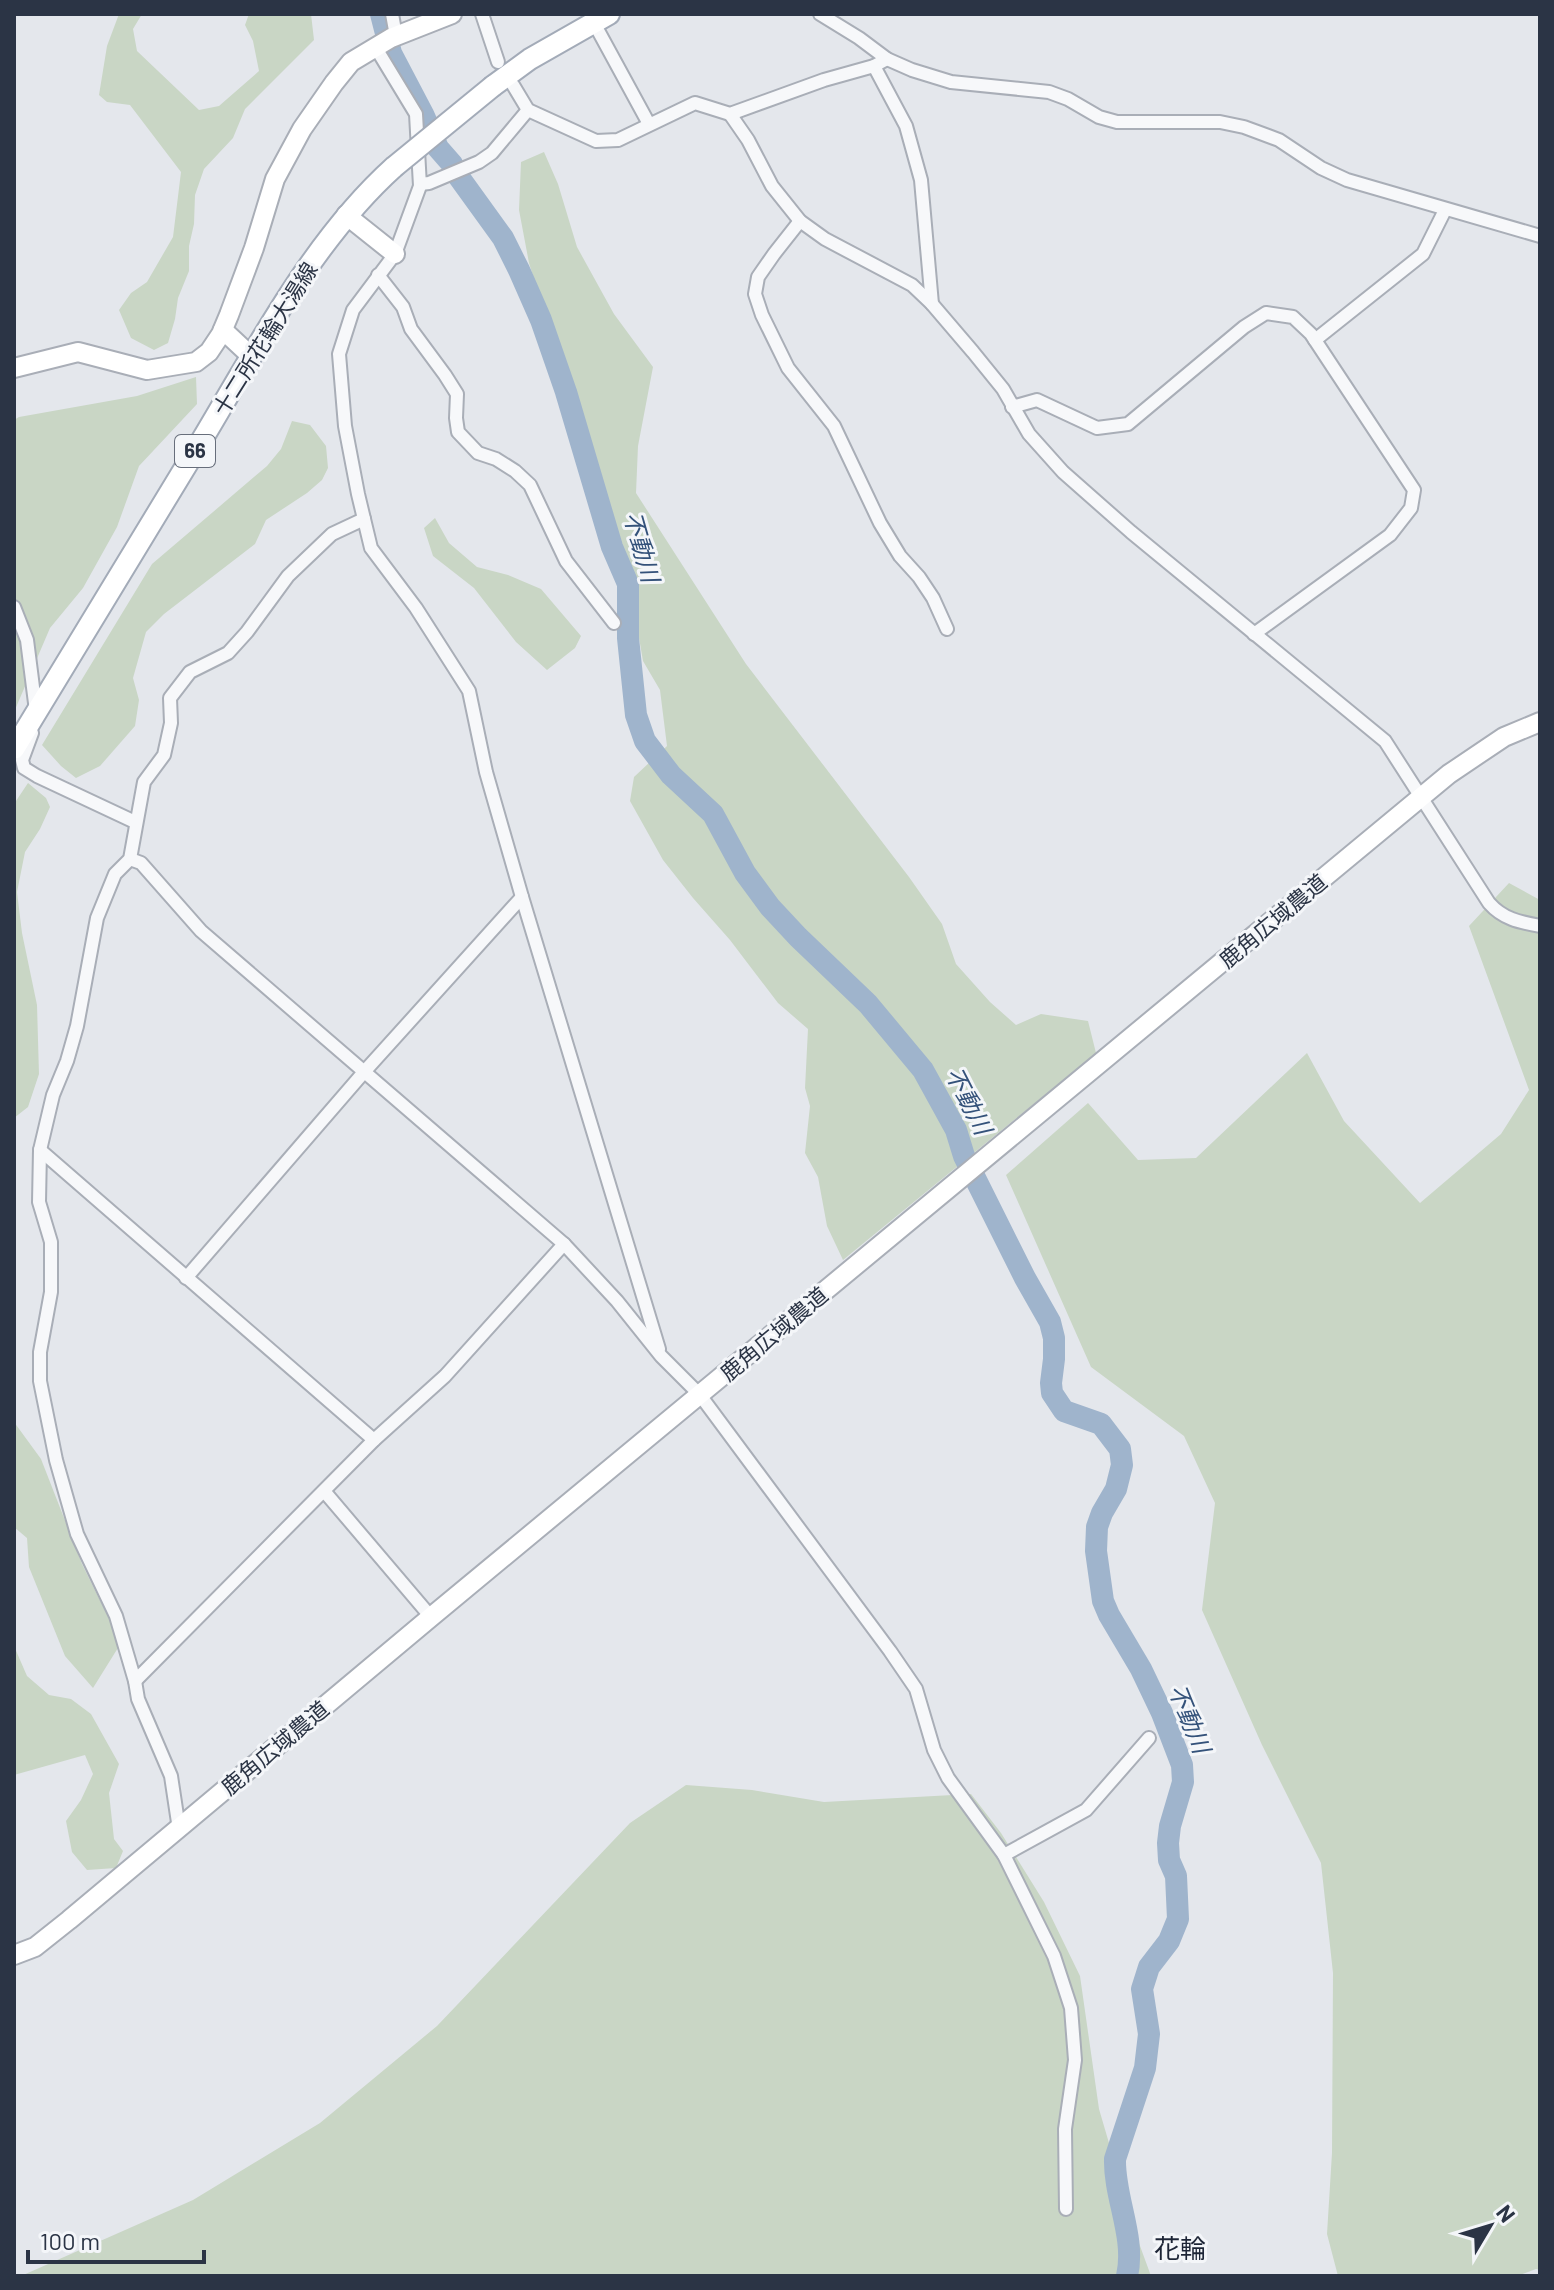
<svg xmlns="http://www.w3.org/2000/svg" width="1554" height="2290" font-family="Barlow,'Noto Sans JP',sans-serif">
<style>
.green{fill:#c9d6c5}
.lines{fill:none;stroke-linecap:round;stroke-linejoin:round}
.river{stroke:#9fb4cc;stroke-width:22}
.street-casing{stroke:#a9aeb7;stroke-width:16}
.secondary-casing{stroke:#a9aeb7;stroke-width:22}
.primary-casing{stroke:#a3abb8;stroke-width:24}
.street{stroke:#f7f8fa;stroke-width:12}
.secondary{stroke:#fff;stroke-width:18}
.primary{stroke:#fff;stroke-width:20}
.primary-bridge-casing{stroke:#a3abb8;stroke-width:24;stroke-linecap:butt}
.primary-bridge{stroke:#fff;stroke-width:20}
.labels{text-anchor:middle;stroke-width:6;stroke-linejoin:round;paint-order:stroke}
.shield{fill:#f4f6f9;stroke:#676e7b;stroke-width:2}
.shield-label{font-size:20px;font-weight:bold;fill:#2b3445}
.street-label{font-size:22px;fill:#2b3445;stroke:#f4f6f9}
.water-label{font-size:24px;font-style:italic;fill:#34527a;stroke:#f4f6f9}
.quarter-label{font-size:26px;fill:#1d2536;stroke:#f4f6f9}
</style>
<rect width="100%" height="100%" fill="#e4e7ec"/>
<g class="green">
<path d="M 119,14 L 142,14 L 133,29 L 137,51 L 199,110 L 219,106 L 259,71 L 253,41 L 245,25 L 249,14 L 311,14 L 314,40 L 245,109 L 233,138 L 204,169 L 195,195 L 194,224 L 189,246 L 189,271 L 178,298 L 175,319 L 168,343 L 154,350 L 131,338 L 119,310 L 131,293 L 147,282 L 173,237 L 181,172 L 130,105 L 107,102 L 99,95 L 107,46 Z"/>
<path d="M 544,152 L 558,184 L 577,247 L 614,314 L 653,367 L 638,446 L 636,493 L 746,664 L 909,877 L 942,924 L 956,964 L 990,1002 L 1016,1025 L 1041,1014 L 1088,1021 L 1096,1053 L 843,1260 L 827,1226 L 818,1177 L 805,1153 L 810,1106 L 805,1088 L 808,1029 L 778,1003 L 730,940 L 693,898 L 663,860 L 630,801 L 634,777 L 667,746 L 660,690 L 643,661 L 631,591 L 529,263 L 519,210 L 521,162 Z"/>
<path d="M 196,377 L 197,404 L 139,466 L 117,527 L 83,588 L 50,628 L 14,712 L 14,420 L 19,417 L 137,396 Z"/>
<path d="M 292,421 L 310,425 L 326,446 L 328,468 L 322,480 L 307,493 L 266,520 L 255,544 L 164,614 L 146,632 L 133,678 L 139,700 L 135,726 L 100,766 L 76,778 L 61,766 L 42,745 L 152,564 L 267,466 L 281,449 Z"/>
<path d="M 435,518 L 449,543 L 477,567 L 508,575 L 541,589 L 581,636 L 575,648 L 547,670 L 516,642 L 474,588 L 433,556 L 424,528 Z"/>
<path d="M 28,783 L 46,798 L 50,807 L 40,829 L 25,852 L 17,892 L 22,933 L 37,1005 L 39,1074 L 28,1107 L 14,1118 L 14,804 Z"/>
<path d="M 1509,883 L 1540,900 L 1540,2270 L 1536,2269 L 1517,2276 L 1338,2276 L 1327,2234 L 1332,2153 L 1333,1973 L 1321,1863 L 1262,1745 L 1202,1610 L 1215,1503 L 1184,1436 L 1091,1367 L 1006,1175 L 1088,1103 L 1138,1160 L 1196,1158 L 1307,1053 L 1344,1121 L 1420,1203 L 1501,1134 L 1529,1090 L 1469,926 Z"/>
<path d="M 14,1422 L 41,1459 L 82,1564 L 121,1643 L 93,1688 L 65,1656 L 29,1567 L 27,1538 L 14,1527 Z"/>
<path d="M 14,1646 L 27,1676 L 49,1695 L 71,1699 L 91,1714 L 119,1764 L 109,1793 L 114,1839 L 123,1851 L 116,1868 L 87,1870 L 72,1852 L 66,1821 L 81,1800 L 93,1774 L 85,1755 L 14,1775 Z"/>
<path d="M 686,1785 L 752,1790 L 824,1802 L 971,1794 L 1001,1833 L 1044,1902 L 1080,1976 L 1099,2109 L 1136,2235 L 1151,2276 L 21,2276 L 193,2200 L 320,2123 L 437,2026 L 630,1823 Z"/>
</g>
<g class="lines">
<path class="river" d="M 381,14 L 391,53 L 423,114 L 438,148 L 452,164 L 456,173 L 503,238 L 519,270 L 541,320 L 566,392 L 612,547 L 628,584 L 628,638 L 636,715 L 645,741 L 671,775 L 713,814 L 745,873 L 770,907 L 798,937 L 868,1004 L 923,1070 L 956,1130 L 964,1156 L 1025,1278 L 1050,1322 L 1054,1338 L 1054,1359 L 1051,1383 L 1052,1393 L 1064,1411 L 1101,1424 L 1120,1449 L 1122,1465 L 1116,1489 L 1102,1513 L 1097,1527 L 1096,1551 L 1103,1601 L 1109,1615 L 1141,1669 L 1162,1713 L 1182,1765 L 1183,1782 L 1170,1826 L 1168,1843 L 1169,1860 L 1176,1876 L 1178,1919 L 1169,1941 L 1149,1967 L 1142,1989 L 1149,2034 L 1145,2068 L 1115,2159 C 1114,2198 1136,2237 1127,2276"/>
<defs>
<g id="street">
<path d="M 392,14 L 396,36"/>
<path d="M 482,14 L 498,62"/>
<path d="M 820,14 L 859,38 L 887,59 L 912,70 L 951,82 L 1049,92 L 1068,99 L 1099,117 L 1117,122 L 1220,122 L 1244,127 L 1279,140 L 1321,168 L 1347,180 L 1540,236"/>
<path d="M 594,23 L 649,124"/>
<path d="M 376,48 L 416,114 L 420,186 L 395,254 L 353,310 L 339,354 L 345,426 L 358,494 L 371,548 L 416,608 L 469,691 L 486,772 L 522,897 L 659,1349"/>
<path d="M 874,66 L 906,126 L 921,180 L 932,304"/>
<path d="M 513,85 L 528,110 L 596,141 L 618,140 L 695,103 L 730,114 L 824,80 L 874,66 L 887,59"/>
<path d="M 730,114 L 748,140 L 772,186 L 800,221 L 825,239 L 912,285 L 932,304 L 973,352 L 1003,389 L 1029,434 L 1063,472 L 1131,532 L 1385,741 L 1489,903 C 1503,919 1519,922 1540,926"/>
<path d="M 420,184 L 429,183 L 479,162 L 492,153 L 528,110"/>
<path d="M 800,221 L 774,254 L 758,277 L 755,294 L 762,315 L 788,368 L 834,426 L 880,523 L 900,556 L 919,577 L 933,598 L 947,629"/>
<path d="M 378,275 L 403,307 L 411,329 L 445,375 L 457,394 L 456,418 L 458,432 L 478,453 L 496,459 L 515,471 L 530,485 L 566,561 L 614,623"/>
<path d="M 1315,340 L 1423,254 L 1445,210"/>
<path d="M 1012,407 L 1037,400 L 1097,428 L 1128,424 L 1244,327 L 1266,313 L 1293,317 L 1311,334 L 1414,490 L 1411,508 L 1390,535 L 1254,634"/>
<path d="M 14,607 L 27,640 L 36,711"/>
<path d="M 32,733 L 22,760 L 24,768 L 37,776 L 135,822"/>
<path d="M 130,859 L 141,863 L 201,931 L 564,1244 L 617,1301 L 661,1356 L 700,1395 L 890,1651 L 916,1689 L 934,1750 L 948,1778 L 1004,1855 L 1054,1956 L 1071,2008 L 1075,2060 L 1065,2129 L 1066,2209"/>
<path d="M 40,1150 L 374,1440"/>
<path d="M 186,1278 L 364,1072 L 522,897"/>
<path d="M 324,1491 L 431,1617"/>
<path d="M 135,1681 L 374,1440 L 445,1376 L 564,1244"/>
<path d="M 179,1829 L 171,1776 L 138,1699 L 135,1681 L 116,1616 L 77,1534 L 56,1460 L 40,1381 L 40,1352 L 51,1292 L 51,1242 L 39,1202 L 40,1150 L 53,1095 L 67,1061 L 77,1026 L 97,918 L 115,874 L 130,859 L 144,782 L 164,755 L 171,723 L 170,698 L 190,672 L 228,653 L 247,632 L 288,576 L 332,534 L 364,519"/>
<path d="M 1004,1855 L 1086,1810 L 1149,1738"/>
</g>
<g id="secondary">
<path d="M 346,215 L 395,254"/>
<path d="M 223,330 L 252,357"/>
<path d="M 14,368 L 78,352 L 147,370 L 196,362 L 209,352 L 221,334 L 229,315 L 254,248 L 275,179 L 302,129 L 334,83 L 351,62 L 391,38 L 452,14"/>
<path d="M 14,1955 L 35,1947 L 69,1920 L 431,1617 L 1449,774 L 1504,737 L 1540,722"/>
</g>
<g id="primary">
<path d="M 493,86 L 530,59 L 609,14"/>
<path d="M 14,749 C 77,646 140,542 203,438 C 258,346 314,239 394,167"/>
</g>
</defs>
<use href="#street" class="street-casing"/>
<use href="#secondary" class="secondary-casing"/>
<use href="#primary" class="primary-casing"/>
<use href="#street" class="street"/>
<use href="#secondary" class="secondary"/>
<use href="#primary" class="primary"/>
<defs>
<path id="primary-bridge" d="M 394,167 L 493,86"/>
</defs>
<use href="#primary-bridge" class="primary-bridge-casing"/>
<use href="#primary-bridge" class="primary-bridge"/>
</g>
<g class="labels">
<rect class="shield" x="175" y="435" width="40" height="32" rx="6"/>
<g class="shield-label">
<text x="195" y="458">66</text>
</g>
<g class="street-label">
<text transform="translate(265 339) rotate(-58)" y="8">十二所花輪大湯線</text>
<text transform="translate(1273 921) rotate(-40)" y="8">鹿角広域農道</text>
<text transform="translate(774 1334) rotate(-40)" y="8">鹿角広域農道</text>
<text transform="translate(275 1748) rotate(-40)" y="8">鹿角広域農道</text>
</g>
<g class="water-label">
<text transform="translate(641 547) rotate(74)" y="8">不動川</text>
<text transform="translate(968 1101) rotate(63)" y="8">不動川</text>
<text transform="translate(1189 1719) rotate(68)" y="8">不動川</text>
</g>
<g class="quarter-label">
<text x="1180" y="2258">花輪</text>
</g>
</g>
<rect width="1554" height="2290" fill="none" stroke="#2b3445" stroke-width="32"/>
<g transform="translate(1490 2226) rotate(52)" stroke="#f4f6f9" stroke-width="6" paint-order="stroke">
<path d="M0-6L14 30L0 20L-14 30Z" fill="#2b3445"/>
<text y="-12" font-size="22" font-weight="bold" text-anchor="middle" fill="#2b3445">N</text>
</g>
<path d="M28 2250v12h176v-12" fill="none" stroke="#2b3445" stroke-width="4"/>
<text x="40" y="2250" font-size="24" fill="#2b3445" stroke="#f4f6f9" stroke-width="6" paint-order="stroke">100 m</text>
</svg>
